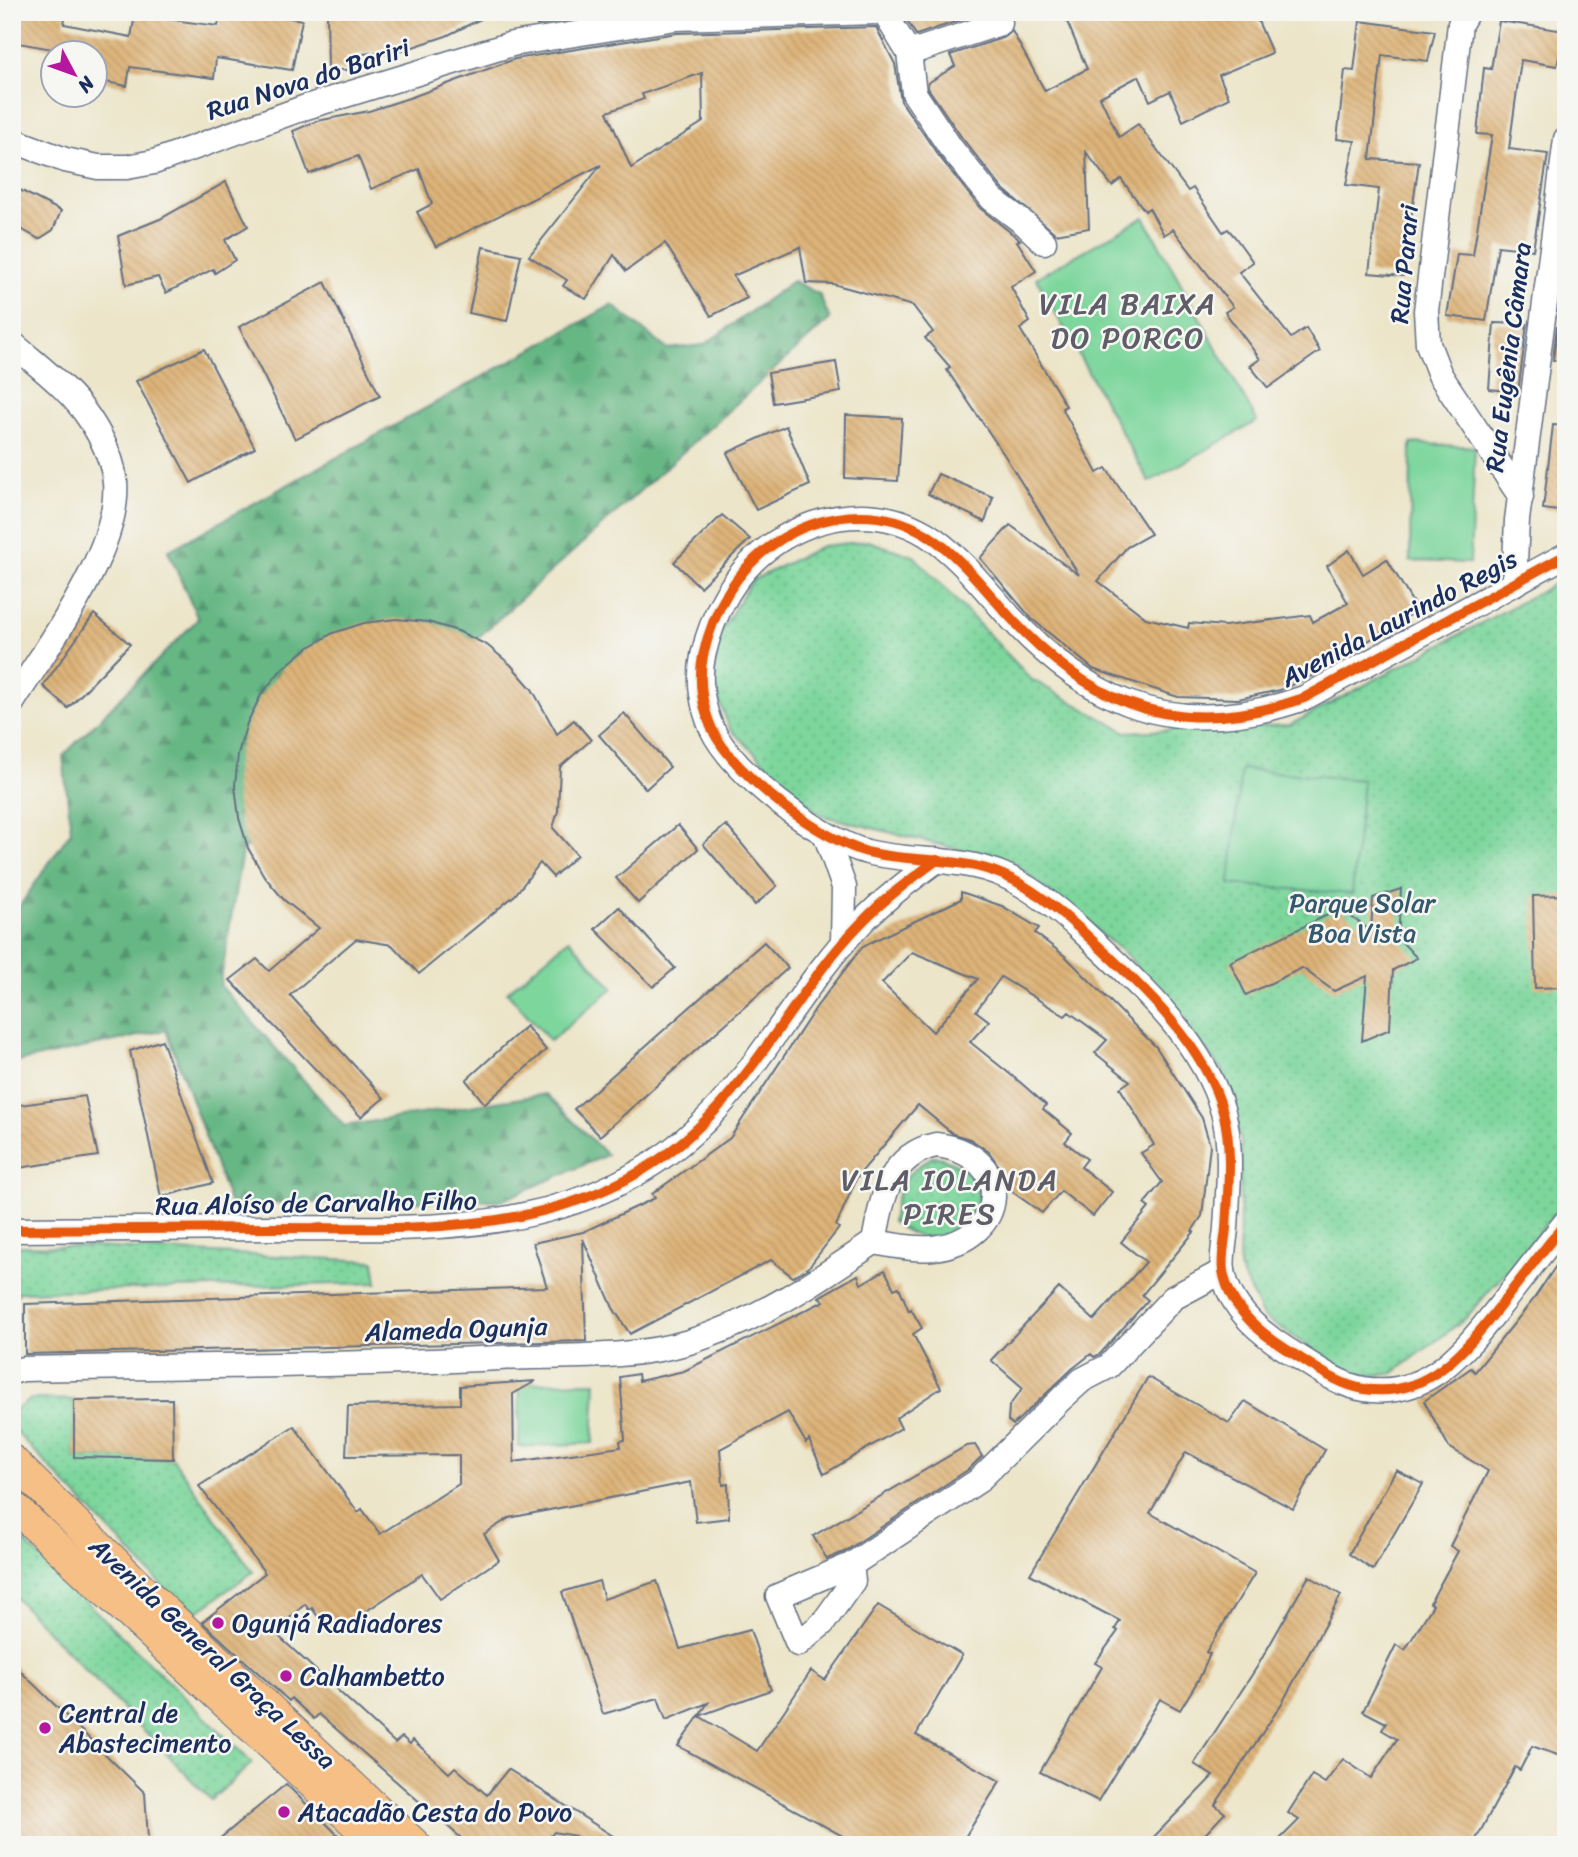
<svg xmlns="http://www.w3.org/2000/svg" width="1578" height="1857" font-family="Sriracha,sans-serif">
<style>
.green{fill:url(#green-dots);stroke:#4c827d;stroke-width:2}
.forest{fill:url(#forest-firs);stroke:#407371;stroke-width:2}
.pitch{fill:#7dd69c;stroke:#4c827d;stroke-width:2}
.building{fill:url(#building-back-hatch);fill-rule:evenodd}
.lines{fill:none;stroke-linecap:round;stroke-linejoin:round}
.minor-casing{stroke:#646f83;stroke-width:27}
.major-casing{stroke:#646f83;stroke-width:32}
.minor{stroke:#fff;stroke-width:24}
.major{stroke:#f5bf86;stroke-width:30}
.cycleway-casing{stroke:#f6f6f2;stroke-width:15}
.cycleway{stroke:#e8590c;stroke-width:10}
.poi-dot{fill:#b5179e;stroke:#f6f6f2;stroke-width:2.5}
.labels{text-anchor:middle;stroke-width:5;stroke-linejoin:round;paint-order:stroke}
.street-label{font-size:26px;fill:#1b2f5e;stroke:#f6f6f2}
.park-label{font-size:26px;fill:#34596e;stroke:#f6f6f2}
.poi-label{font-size:26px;fill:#1b2f5e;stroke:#f6f6f2;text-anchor:start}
.quarter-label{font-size:30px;letter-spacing:2px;fill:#5f5d67;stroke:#f6f6f2}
</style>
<defs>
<pattern id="green-dots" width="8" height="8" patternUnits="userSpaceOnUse" patternTransform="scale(1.75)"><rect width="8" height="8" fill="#7dd69c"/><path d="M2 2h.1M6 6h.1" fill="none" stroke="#6bb889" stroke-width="1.8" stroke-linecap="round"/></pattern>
<pattern id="forest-firs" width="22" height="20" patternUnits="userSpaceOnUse" patternTransform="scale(1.75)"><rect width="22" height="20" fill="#66b784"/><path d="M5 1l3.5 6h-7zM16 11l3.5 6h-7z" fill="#53956f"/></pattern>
<pattern id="building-back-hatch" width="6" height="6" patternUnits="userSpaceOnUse" patternTransform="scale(1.75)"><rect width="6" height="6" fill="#ddb378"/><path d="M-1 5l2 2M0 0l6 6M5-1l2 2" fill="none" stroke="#bd9a6a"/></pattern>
</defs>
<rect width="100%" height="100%" fill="#f6f6f2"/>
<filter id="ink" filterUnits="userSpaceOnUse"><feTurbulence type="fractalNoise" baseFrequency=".0143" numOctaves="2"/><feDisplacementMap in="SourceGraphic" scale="14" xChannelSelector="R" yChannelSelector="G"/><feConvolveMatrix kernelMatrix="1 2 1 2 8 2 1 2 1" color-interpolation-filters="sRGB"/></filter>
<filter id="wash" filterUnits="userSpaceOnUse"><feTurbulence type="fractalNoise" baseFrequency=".00686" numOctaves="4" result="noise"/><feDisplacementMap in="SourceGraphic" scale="28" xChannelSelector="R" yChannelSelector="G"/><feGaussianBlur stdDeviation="1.57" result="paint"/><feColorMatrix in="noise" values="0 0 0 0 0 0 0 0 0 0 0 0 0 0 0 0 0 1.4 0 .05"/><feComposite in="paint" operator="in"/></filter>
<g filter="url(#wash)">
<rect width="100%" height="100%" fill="#ece5c9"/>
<g class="green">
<path d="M 868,541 L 914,556 L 1031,679 L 1126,732 L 1290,725 L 1566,578 L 1566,1201 L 1466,1318 L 1392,1374 L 1354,1376 L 1263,1317 L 1239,1268 L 1241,1143 L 1223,1071 L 1127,955 L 1013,863 L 820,815 L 730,729 L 713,685 L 719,635 L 751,581 L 822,546 Z"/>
<path d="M 934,1156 C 965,1164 977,1174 981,1206 C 953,1241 930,1250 892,1222 C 897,1188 903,1173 934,1156 Z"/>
<path d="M 12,1246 L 92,1247 L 374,1261 L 377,1283 L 20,1292 L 12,1299 Z"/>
<path d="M 31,1399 L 74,1400 L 74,1457 L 173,1459 L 253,1572 L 191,1616 L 12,1428 L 14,1411 Z"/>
<path d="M 12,1530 L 252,1763 L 211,1800 L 12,1594 Z"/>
</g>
<path class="forest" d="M 793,281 L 819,294 L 830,319 L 242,851 L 220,985 L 344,1126 L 546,1094 L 607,1155 L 503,1200 L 230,1204 L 166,1030 L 12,1063 L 12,917 L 71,831 L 63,756 L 198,619 L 168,551 L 612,305 L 667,349 L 704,345 Z"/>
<g class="pitch">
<path d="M 1144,217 L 1257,421 L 1149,482 L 1036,278 Z"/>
<path d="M 1411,443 L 1475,447 L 1470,563 L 1410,561 Z"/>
<path d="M 1241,769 L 1363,780 L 1352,894 L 1230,884 Z"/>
<path d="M 569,939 L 613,988 L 550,1041 L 507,992 Z"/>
<path d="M 596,1382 L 593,1443 L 519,1447 L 520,1383 Z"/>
</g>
<g id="blocks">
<g class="building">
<path d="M 12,12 L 66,12 L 64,24 L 131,37 L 135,15 L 218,26 L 221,12 L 257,12 L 302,20 L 292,70 L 216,58 L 214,78 L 130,67 L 127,86 L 96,80 L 98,60 L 94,59 L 94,52 L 53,52 L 53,49 L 12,42 Z"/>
<path d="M 495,12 L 446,36 L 389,55 L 380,52 L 355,55 L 356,70 L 328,70 L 327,13 Z"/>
<path d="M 533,12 L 617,12 L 537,25 Z"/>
<path d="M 902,12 L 985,12 L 916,35 Z"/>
<path d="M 1063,12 L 1254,12 L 1272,53 L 1219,75 L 1229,98 L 1183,121 L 1170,91 L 1150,101 L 1139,76 L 1100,97 L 1119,137 L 1138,124 L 1188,191 L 1193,188 L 1223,232 L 1228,229 L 1235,237 L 1253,262 L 1239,272 L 1291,338 L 1306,328 L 1320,351 L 1268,388 L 1250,366 L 1260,359 L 1225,312 L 1233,307 L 1173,229 L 1164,235 L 1149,208 L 1145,211 L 1121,179 L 1112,186 L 1086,152 L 1089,228 L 1056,234 L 1002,188 L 962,138 L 928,88 L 928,83 L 955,66 L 950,55 L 1005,37 L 1012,31 L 1045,91 L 1087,69 Z"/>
<path d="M 1360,21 L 1435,31 L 1428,61 L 1382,55 L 1370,159 L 1419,162 L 1403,276 L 1369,273 L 1379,189 L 1346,185 L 1355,141 L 1337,139 L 1345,70 L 1354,71 Z"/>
<path d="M 1499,21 L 1565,31 L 1557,66 L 1521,60 L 1509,149 L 1548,154 L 1533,250 L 1498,246 L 1486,321 L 1447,316 L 1457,254 L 1473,255 L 1492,135 L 1477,134 L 1484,68 L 1491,69 Z"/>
<path d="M 876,27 L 895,64 L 901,101 L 938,155 L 980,208 L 1020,240 L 1017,241 L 1036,271 L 1011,287 L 1030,322 L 1020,329 L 1066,406 L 1062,408 L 1097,473 L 1106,468 L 1151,534 L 1127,547 L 1098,581 L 1146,618 L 1188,628 L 1189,623 L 1225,626 L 1310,615 L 1313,622 L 1348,603 L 1327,566 L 1349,550 L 1363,574 L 1387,559 L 1417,610 L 1316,674 L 1280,690 L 1238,699 L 1178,697 L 1093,669 L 1032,619 L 980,558 L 1010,525 L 1079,575 L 1005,456 L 947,370 L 950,367 L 925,338 L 933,332 L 913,306 L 833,284 L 806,283 L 800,247 L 733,276 L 747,298 L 711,316 L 665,243 L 626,271 L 614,255 L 586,299 L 563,286 L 567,280 L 529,256 L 601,165 L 436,247 L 417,212 L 432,204 L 419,169 L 371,189 L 358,156 L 309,174 L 293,131 L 317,121 L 369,111 L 412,97 L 515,59 L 677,33 ZM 702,73 L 703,122 L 631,168 L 607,112 L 644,99 L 642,94 Z"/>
<path d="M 226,182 L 248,226 L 225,240 L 235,260 L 215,273 L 213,269 L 166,293 L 158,277 L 126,285 L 118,236 L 160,219 Z"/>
<path d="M 12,186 L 61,211 L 53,230 L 39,239 L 12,224 Z"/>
<path d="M 483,247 L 521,255 L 507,321 L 469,313 Z"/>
<path d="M 325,282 L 380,396 L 295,439 L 239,327 Z"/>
<path d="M 1494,323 L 1527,324 L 1518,392 L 1489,389 Z"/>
<path d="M 1557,327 L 1566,328 L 1566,361 L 1553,360 Z"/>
<path d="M 204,349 L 255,448 L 191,483 L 136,381 Z"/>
<path d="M 836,362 L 841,392 L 773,403 L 768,373 Z"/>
<path d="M 846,415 L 902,418 L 898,481 L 845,478 Z"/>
<path d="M 1553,425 L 1566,426 L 1566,512 L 1543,509 Z"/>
<path d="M 786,426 L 810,485 L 756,510 L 727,453 Z"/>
<path d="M 938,474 L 993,497 L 985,522 L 928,494 Z"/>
<path d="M 722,515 L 750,539 L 700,587 L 674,562 Z"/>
<path d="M 94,614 L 130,644 L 68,708 L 43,686 Z"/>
<path d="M 396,619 L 428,622 L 458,631 L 487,645 L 511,665 L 532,689 L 557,734 L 574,720 L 591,740 L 560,767 L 558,811 L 553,828 L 577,855 L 553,877 L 540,863 L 515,895 L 419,974 L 392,945 L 356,939 L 290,995 L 384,1098 L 361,1117 L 230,980 L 257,959 L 269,971 L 319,928 L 284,900 L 264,876 L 248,848 L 239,818 L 235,786 L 238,754 L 247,723 L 261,695 L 281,670 L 306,649 L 333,633 L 364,623 Z"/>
<path d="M 624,713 L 670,767 L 646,789 L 599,735 Z"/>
<path d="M 678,825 L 698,849 L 638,903 L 616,878 Z"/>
<path d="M 726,825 L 777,886 L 755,905 L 703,844 Z"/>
<path d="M 1401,889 L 1398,938 L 1417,958 L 1393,970 L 1390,1029 L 1362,1041 L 1367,976 L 1334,991 L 1302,968 L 1246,995 L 1230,962 L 1340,909 L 1371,931 L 1373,898 Z"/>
<path d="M 961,892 L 1002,906 L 1039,928 L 1035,933 L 1065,956 L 1156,1047 L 1202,1118 L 1210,1145 L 1202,1216 L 1192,1231 L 1194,1232 L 1142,1295 L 1148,1300 L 1100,1354 L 1094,1357 L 1091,1354 L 1072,1369 L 1013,1425 L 1008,1421 L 1009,1406 L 1023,1388 L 991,1360 L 1059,1288 L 1094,1320 L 1146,1262 L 1121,1242 L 1149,1208 L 1144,1204 L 1162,1182 L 1141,1153 L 1154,1145 L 1120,1088 L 1130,1081 L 1095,1053 L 1107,1040 L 1069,1012 L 1065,1016 L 1001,977 L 976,1011 L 989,1021 L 970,1042 L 1021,1083 L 1046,1105 L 1043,1109 L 1072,1133 L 1065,1142 L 1087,1159 L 1081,1167 L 1112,1192 L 1093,1216 L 1061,1191 L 1042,1213 L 1007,1188 L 1003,1172 L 989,1152 L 970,1139 L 953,1134 L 918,1105 L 857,1177 L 836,1226 L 839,1228 L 808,1268 L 793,1277 L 771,1260 L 630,1334 L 613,1308 L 583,1239 L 586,1341 L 25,1354 L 25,1304 L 547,1287 L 533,1243 L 583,1232 L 655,1198 L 652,1194 L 730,1138 L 817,1006 L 863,946 L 961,899 ZM 912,952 L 978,979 L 933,1032 L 882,983 Z"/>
<path d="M 1566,895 L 1566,987 L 1535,988 L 1533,896 Z"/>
<path d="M 619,907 L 675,968 L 653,987 L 595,929 Z"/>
<path d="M 764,942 L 788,968 L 600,1136 L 574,1109 Z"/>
<path d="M 526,1026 L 546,1050 L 485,1104 L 466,1080 Z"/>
<path d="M 162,1040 L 213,1183 L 161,1197 L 130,1051 Z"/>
<path d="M 85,1096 L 98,1156 L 12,1169 L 12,1106 Z"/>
<path d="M 1566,1251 L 1566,1758 L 1532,1746 L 1520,1770 L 1515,1767 L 1473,1845 L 1274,1845 L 1299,1820 L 1288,1813 L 1312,1775 L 1325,1783 L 1343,1759 L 1371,1778 L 1397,1739 L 1382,1730 L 1386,1723 L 1363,1711 L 1396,1645 L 1405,1650 L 1433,1605 L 1430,1603 L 1458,1551 L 1450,1546 L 1488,1471 L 1449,1447 L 1424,1401 L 1471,1368 L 1475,1372 L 1533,1300 Z"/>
<path d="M 885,1270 L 894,1289 L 899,1287 L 909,1311 L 911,1309 L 922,1328 L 913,1334 L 941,1388 L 896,1418 L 901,1428 L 824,1474 L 809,1440 L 806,1443 L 788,1412 L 720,1449 L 723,1485 L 728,1484 L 729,1518 L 696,1522 L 691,1482 L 509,1518 L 484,1534 L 499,1560 L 440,1599 L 422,1574 L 330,1635 L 312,1608 L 309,1610 L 305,1604 L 274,1632 L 395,1743 L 402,1737 L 410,1744 L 413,1740 L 449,1773 L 455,1767 L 487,1795 L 508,1769 L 627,1845 L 585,1845 L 575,1836 L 554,1832 L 543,1845 L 469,1845 L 319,1714 L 314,1719 L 291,1698 L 289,1701 L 202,1622 L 265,1573 L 199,1486 L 294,1426 L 358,1512 L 362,1509 L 380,1534 L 459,1484 L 459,1455 L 346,1456 L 348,1406 L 460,1404 L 460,1386 L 536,1381 L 513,1394 L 514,1462 L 621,1447 L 620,1441 L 625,1440 L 620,1377 L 638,1374 L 639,1381 L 684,1371 L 824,1301 L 819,1297 L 858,1275 L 861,1284 Z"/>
<path d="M 1148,1377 L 1229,1423 L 1245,1401 L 1325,1450 L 1293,1509 L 1186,1452 L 1150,1513 L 1255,1573 L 1206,1652 L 1210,1654 L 1200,1677 L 1180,1710 L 1160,1699 L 1098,1801 L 1040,1772 L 1102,1667 L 1095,1663 L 1118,1631 L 1115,1629 L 1120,1621 L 1030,1574 Z"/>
<path d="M 172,1399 L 173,1459 L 74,1457 L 74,1400 Z"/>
<path d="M 975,1445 L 982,1456 L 969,1469 L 844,1552 L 827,1559 L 813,1536 L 966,1446 Z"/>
<path d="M 1396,1470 L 1423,1484 L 1373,1570 L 1349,1554 Z"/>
<path d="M 1309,1576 L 1341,1595 L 1282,1703 L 1215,1805 L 1225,1813 L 1195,1845 L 1146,1845 L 1213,1776 L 1194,1764 L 1257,1667 Z"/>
<path d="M 599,1581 L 604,1599 L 657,1581 L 680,1649 L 750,1630 L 771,1690 L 699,1716 L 708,1703 L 666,1720 L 658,1698 L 603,1714 L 562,1592 Z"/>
<path d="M 878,1605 L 962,1655 L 916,1735 L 1000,1781 L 960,1845 L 859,1845 L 678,1746 L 699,1716 L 757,1751 L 811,1671 L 825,1680 Z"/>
<path d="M 12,1663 L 145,1793 L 148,1839 L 141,1845 L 12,1845 Z"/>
<path d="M 286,1784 L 348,1845 L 212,1845 Z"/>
</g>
</g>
</g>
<g filter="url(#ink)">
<use href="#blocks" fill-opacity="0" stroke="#646f83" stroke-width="2"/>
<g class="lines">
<defs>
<g id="minor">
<path d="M 884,12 L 909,53 L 914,93 L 950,147 L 992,199 L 1025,224 L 1044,242"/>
<path d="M 1467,12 L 1460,24 L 1426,311 L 1428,344 L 1440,375 L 1521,497"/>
<path d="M 909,53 L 1000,23"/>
<path d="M 12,140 L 65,160 L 98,167 L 127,167 L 154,162 L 306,107 L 512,44 L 676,18 L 877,12"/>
<path d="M 12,343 C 38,366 70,389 89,418 C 101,436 113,460 115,482 C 121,549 47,646 12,703"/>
<path d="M 1566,555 L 1304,698 C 1247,718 1186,725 1128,703 C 1083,686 1041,651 1009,616 C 984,588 958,554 926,534 C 878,505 820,513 775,543 C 736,569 713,611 703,656 C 698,680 702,707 712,729 C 733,774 819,839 867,852 C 912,863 960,856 1003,875 C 1031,887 1058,909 1081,930 C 1134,980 1203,1039 1223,1112 C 1233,1149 1228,1190 1226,1228 C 1225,1241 1221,1258 1223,1271 C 1230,1311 1265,1337 1297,1356 C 1318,1369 1339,1385 1364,1389 C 1431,1400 1470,1344 1507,1297 C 1526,1272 1546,1247 1566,1222"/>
<path d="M 1514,584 L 1517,520 L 1566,139"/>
<path d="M 826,836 L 844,887 L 843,943"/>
<path d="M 936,1145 C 1016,1154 1009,1240 933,1248 C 914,1250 892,1245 874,1242 C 882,1200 888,1155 936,1145 Z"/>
<path d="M 12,1230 C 98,1229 184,1228 270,1228 C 425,1228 586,1241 706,1120 C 765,1061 803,982 862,922 C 884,899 911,879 937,860"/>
<path d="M 12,1372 L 23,1369 C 182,1366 341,1366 499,1358 C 561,1355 629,1360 689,1342 C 758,1321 815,1282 874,1242"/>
<path d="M 851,1565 L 853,1581 L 823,1623 L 798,1644 L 778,1596 L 851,1565 L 978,1481 L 1062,1398 L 1082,1380 L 1109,1366 L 1173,1298 L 1223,1271"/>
</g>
<g id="major">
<path d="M 12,1460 L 162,1608 L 416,1845"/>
<path d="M 12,1505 L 378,1845"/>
</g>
</defs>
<use href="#minor" class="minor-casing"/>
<use href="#major" class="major-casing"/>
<use href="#minor" class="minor"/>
<use href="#major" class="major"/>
<defs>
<g id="cycleway">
<path d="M 1566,555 L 1304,698 C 1247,718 1186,725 1128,703 C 1083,686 1041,651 1009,616 C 984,588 958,554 926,534 C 878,505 820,513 775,543 C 736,569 713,611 703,656 C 698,680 702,707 712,729 C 733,774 819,839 867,852 C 912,863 960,856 1003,875 C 1031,887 1058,909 1081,930 C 1134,980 1203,1039 1223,1112 C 1233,1149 1228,1190 1226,1228 C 1225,1241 1221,1258 1223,1271 C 1230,1311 1265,1337 1297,1356 C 1318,1369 1339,1385 1364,1389 C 1431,1400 1470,1344 1507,1297 C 1526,1272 1546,1247 1566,1222"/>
<path d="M 12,1230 C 98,1229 184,1228 270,1228 C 425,1228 586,1241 706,1120 C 765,1061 803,982 862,922 C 884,899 911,879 937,860"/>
</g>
</defs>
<use href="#cycleway" class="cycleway-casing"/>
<use href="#cycleway" class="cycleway"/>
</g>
</g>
<g class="poi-dot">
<circle cx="218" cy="1623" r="7"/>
<circle cx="286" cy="1676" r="7"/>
<circle cx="45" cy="1728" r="7"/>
<circle cx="284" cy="1812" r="7"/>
</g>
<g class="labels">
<g class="street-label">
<text transform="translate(308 79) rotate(-18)" y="9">Rua Nova do Bariri</text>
<text transform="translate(1404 264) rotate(-85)" y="9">Rua Parari</text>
<text transform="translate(1508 357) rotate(-83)" y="9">Rua Eugênia Câmara</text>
<text transform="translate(1399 618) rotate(-28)" y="9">Avenida Laurindo Regis</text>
<text transform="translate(316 1203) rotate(-1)" y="9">Rua Aloíso de Carvalho Filho</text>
<text transform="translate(456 1329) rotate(-2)" y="9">Alameda Ogunja</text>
<text transform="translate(213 1653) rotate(43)" y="9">Avenida General Graça Lessa</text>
</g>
<g class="park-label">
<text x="1362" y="912">Parque Solar<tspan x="1362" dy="30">Boa Vista</tspan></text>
</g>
<g class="poi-label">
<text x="232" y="1632">Ogunjá Radiadores</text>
<text x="300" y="1685">Calhambetto</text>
<text x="59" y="1722">Central de<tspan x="59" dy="30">Abastecimento</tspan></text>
<text x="298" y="1821">Atacadão Cesta do Povo</text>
</g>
<g class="quarter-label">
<text x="1128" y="314">VILA BAIXA<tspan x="1128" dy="34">DO PORCO</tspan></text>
<text x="950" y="1190">VILA IOLANDA<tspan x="950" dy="34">PIRES</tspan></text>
</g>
</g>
<rect width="1578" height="1857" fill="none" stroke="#f6f6f2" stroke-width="42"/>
<g transform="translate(74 74) rotate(131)"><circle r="33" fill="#f6f6f2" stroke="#9ea6b7" stroke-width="2"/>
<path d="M0-5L12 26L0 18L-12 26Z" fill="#b5179e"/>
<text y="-10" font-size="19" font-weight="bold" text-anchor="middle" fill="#1b2f5e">N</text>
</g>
</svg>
